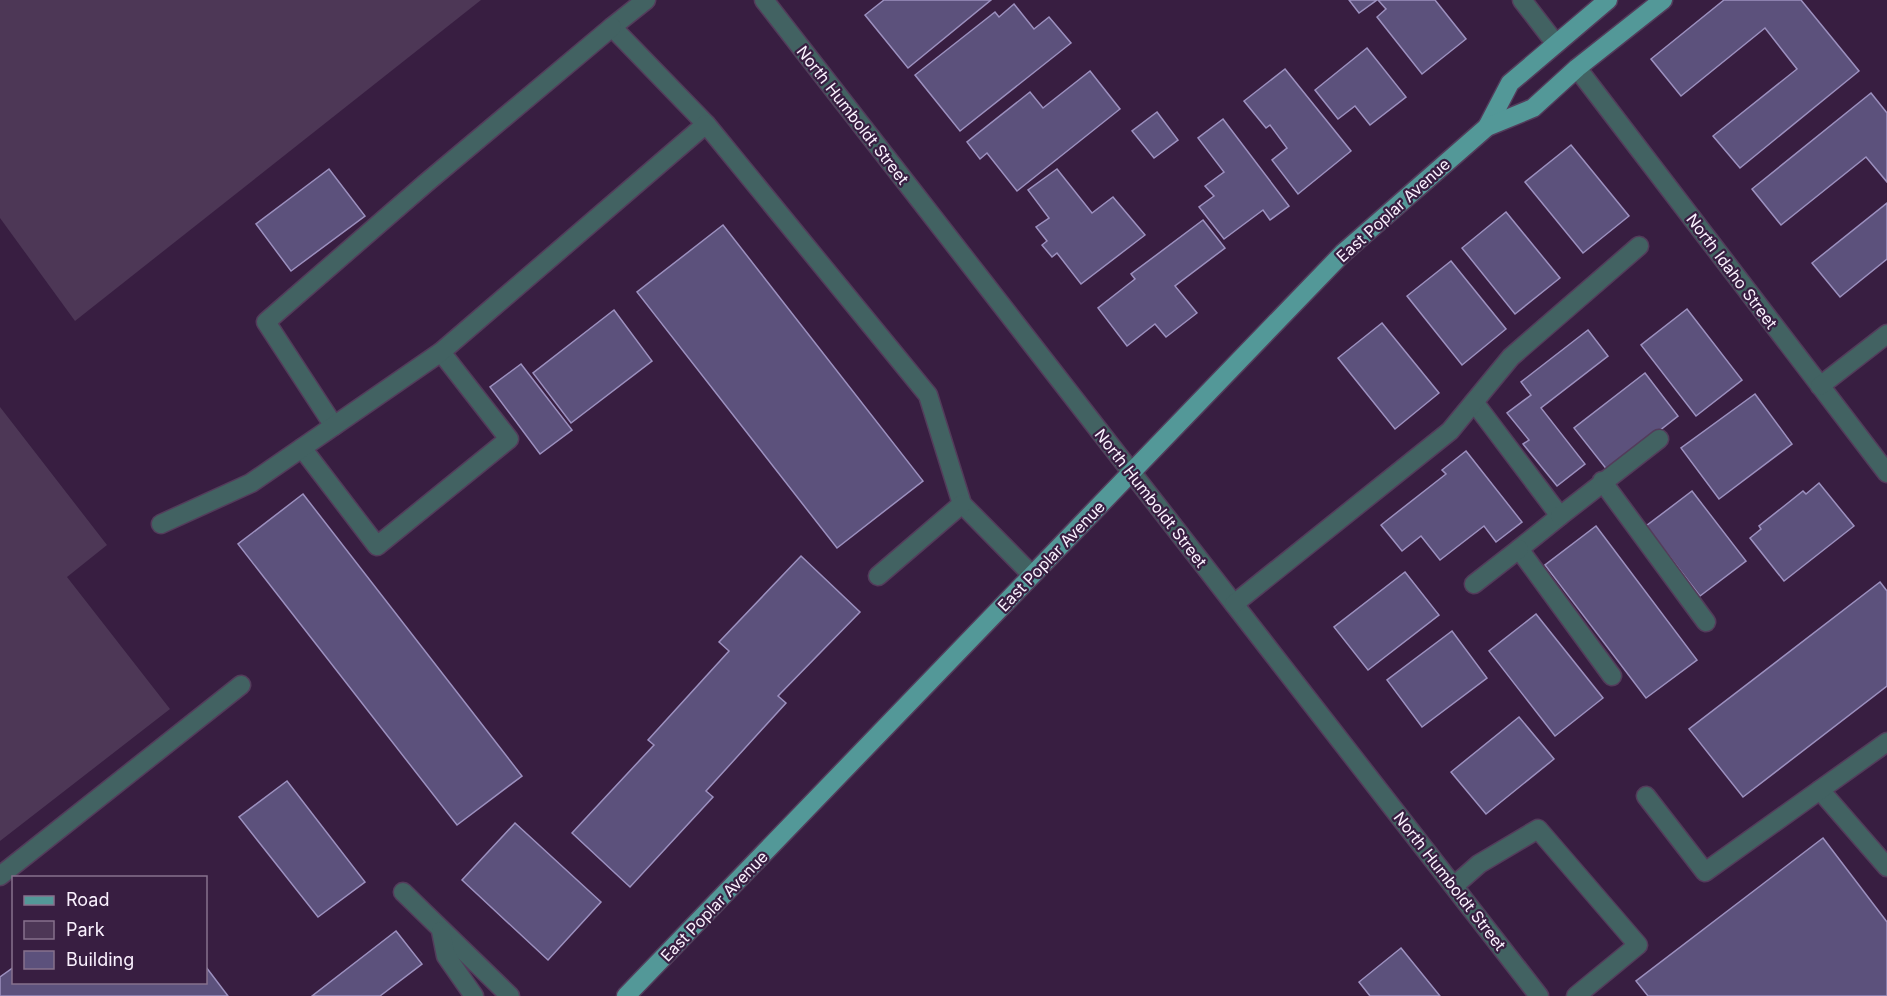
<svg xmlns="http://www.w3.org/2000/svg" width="1887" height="996" font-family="Inter,sans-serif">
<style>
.green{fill:#4d3756}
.building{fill:#5c517c;stroke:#9c90bf;stroke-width:1.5}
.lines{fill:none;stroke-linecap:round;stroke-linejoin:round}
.minor-casing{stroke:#533c5b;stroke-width:21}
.major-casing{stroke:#533c5b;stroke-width:21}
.minor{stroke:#426262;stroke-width:18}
.major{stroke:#539898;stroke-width:18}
.labels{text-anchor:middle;stroke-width:4.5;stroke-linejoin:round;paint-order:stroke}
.street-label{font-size:16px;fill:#faf1fe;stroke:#381e41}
</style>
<rect width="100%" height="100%" fill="#381e41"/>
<g class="green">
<path d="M 0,0 L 481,0 L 75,321 L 0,218 Z"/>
<path d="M 0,407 L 107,545 L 67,577 L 170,709 L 0,841 Z"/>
</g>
<g class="building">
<path d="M 884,0 L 991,0 L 908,68 L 865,15 Z"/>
<path d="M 1349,0 L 1377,0 L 1359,13 Z"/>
<path d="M 1378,0 L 1435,0 L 1466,39 L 1422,74 L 1377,17 L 1386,9 Z"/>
<path d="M 1724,0 L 1801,0 L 1859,71 L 1740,168 L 1713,136 L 1797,69 L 1765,28 L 1681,96 L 1651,59 Z"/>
<path d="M 1014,4 L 1034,29 L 1049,17 L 1071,43 L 960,131 L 915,75 L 995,12 L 999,17 Z"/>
<path d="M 1367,48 L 1406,97 L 1370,125 L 1355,106 L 1338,119 L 1315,90 Z"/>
<path d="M 1285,69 L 1351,151 L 1298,194 L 1272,160 L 1287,148 L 1270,125 L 1266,128 L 1244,101 Z"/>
<path d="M 1090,71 L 1120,109 L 1017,191 L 987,153 L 980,159 L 967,142 L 1030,92 L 1043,108 Z"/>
<path d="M 1871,93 L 1887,113 L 1887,182 L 1866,157 L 1781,225 L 1752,189 Z"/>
<path d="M 1157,112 L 1178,140 L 1154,158 L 1132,131 Z"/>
<path d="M 1223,119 L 1289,206 L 1270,220 L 1263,210 L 1224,239 L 1199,207 L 1214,196 L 1205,186 L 1224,172 L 1198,138 Z"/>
<path d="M 1571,145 L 1629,216 L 1583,253 L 1525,182 Z"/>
<path d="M 329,169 L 365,216 L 291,271 L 256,224 Z"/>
<path d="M 1057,169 L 1092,213 L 1113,197 L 1145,235 L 1081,284 L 1057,253 L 1052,257 L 1042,245 L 1047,241 L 1036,227 L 1049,218 L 1028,190 Z"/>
<path d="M 1887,203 L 1887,259 L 1840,297 L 1812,263 Z"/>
<path d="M 1506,212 L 1560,278 L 1515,314 L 1462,248 Z"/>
<path d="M 1203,220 L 1225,248 L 1175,286 L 1197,313 L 1166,337 L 1155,324 L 1127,346 L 1098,308 L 1135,279 L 1131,274 Z"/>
<path d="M 723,225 L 923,481 L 837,548 L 637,292 Z"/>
<path d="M 1451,261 L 1506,329 L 1462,365 L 1407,296 Z"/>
<path d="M 1687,309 L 1742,380 L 1696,416 L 1641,345 Z"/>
<path d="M 614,310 L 652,361 L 571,423 L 533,373 Z"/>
<path d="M 1382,323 L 1439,393 L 1395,429 L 1338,358 Z"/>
<path d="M 1588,330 L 1608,356 L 1541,408 L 1585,464 L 1557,486 L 1523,444 L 1529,440 L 1507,413 L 1531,395 L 1521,382 Z"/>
<path d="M 521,364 L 572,430 L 540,454 L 490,387 Z"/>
<path d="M 1645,373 L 1678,416 L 1608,471 L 1574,428 Z"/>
<path d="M 1755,394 L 1792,444 L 1719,499 L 1681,448 Z"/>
<path d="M 1466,451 L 1522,522 L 1496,542 L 1484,526 L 1440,560 L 1421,536 L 1402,551 L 1381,525 L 1446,474 L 1442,470 Z"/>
<path d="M 1819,483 L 1854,526 L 1784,581 L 1750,538 L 1761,529 L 1759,526 L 1803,491 L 1806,494 Z"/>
<path d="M 1692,491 L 1746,561 L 1700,596 L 1646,526 Z"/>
<path d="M 303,494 L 522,776 L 457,825 L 238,544 Z"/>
<path d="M 1596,526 L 1697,660 L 1646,698 L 1545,565 Z"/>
<path d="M 801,556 L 860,612 L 778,696 L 786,703 L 706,791 L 713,797 L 630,887 L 572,833 L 654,745 L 648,740 L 729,651 L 719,642 Z"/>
<path d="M 1405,572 L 1439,615 L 1368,670 L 1334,627 Z"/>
<path d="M 1880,582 L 1887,591 L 1887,686 L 1743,797 L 1689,729 Z"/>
<path d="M 1536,614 L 1603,698 L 1555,736 L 1489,651 Z"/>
<path d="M 1452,631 L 1487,678 L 1422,727 L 1387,680 Z"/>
<path d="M 1519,717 L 1554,759 L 1486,814 L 1451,772 Z"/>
<path d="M 287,781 L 365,882 L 318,917 L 239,817 Z"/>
<path d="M 515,823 L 601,902 L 548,960 L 462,880 Z"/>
<path d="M 1823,838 L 1887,922 L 1887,996 L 1648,996 L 1636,981 Z"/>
<path d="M 396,931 L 422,964 L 380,996 L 312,996 Z"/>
<path d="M 1401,948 L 1440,996 L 1370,996 L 1359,982 Z"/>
<path d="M 14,967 L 14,982 L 206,982 L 206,967 L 228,996 L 0,996 L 0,977 Z"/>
</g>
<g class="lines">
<defs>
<g id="minor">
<path d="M 646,0 L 612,27 L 706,124"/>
<path d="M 764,0 L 1539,996"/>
<path d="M 1522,0 L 1556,44"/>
<path d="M 1577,68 L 1887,473"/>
<path d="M 1820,386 L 1887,334"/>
<path d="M 1474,402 L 1560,516 L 1519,549 L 1612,676"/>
<path d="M 334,426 L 266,322 L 426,183 L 612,27"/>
<path d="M 302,448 L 377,546 L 509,439 L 441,352"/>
<path d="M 1602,481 L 1706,622"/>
<path d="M 1560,516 L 1659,439"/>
<path d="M 161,524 L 251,483 L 441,352 L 706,124 L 928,395 L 962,504 L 1032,575"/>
<path d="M 878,576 L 962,504"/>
<path d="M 1474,584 L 1519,549"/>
<path d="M 1234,604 L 1450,431 L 1511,357 L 1639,246"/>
<path d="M 1820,790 L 1887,867"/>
<path d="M 1646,796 L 1705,872 L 1887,742"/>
<path d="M 0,876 L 241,685"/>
<path d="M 1454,886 L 1479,864 L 1538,829 L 1638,945 L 1576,996"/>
<path d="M 403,892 L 510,996"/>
<path d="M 441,931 L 446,956 L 474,996"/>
</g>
<g id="major">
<path d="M 1487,127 L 1510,83 L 1608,0"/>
<path d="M 626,996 L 1343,253 L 1487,127 L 1533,108 L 1577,68 L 1663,0"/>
</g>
</defs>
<use href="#minor" class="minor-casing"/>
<use href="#major" class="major-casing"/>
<use href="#minor" class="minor"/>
<use href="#major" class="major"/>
</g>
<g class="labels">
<g class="street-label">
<text transform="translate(853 115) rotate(52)" y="6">North Humboldt Street</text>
<text transform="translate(1393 210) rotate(-42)" y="6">East Poplar Avenue</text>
<text transform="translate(1732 271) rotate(53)" y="6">North Idaho Street</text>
<text transform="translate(1151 498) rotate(52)" y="6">North Humboldt Street</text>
<text transform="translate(1051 556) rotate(-46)" y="6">East Poplar Avenue</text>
<text transform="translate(1450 881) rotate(52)" y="6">North Humboldt Street</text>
<text transform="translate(714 906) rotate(-46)" y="6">East Poplar Avenue</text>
</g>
</g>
<rect x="12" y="876" width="195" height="108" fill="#381e41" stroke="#86728d" stroke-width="1.5"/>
<rect x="24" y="896" width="30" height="9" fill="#539898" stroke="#86728d" stroke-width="1.5"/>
<text x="66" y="906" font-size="18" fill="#faf1fe">Road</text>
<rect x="24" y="921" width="30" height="18" fill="#4d3756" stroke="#86728d" stroke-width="1.5"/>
<text x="66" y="936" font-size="18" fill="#faf1fe">Park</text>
<rect x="24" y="951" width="30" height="18" fill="#5c517c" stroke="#86728d" stroke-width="1.5"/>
<text x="66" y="966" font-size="18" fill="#faf1fe">Building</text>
</svg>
